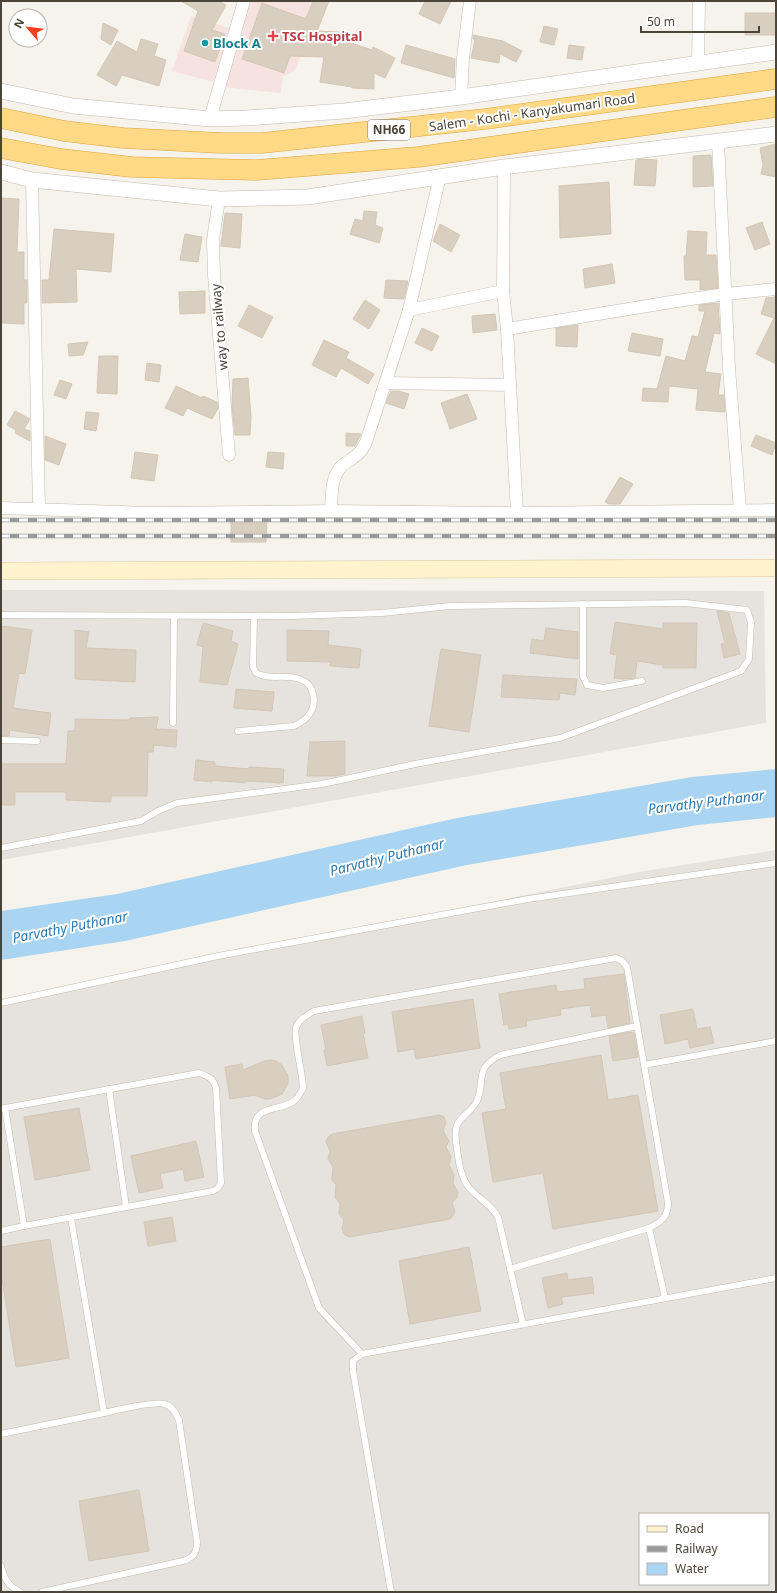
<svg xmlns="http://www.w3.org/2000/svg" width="777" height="1593" font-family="'Noto Sans',sans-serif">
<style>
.industrial{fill:#e6e2dd;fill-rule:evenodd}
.medical{fill:#f6e3e0}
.water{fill:#a9d4f2}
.building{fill:#d8cfc1;stroke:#d3c7b4}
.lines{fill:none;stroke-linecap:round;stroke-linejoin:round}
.service-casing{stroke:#c2bbae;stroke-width:7}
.minor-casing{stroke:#c2bbae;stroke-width:13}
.tertiary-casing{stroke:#c2bbae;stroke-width:16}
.secondary-casing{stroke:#d6c79b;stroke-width:18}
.trunk-casing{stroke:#e0a43c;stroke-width:21}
.service{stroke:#fff;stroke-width:6}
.minor{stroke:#fff;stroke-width:12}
.tertiary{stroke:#fff;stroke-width:15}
.secondary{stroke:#fff3cd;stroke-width:17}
.trunk{stroke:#ffd985;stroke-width:20}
.rail-casing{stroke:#9a9a9a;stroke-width:4.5}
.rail{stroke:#fff;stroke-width:3;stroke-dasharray:9;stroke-linecap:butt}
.health-dot{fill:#e0444e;stroke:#fff;stroke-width:1.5}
.culture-dot{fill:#0f9aa8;stroke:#fff;stroke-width:1.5}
.labels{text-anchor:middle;stroke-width:4;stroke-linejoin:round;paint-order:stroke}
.shield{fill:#fff;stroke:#817c74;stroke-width:1}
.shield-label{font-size:12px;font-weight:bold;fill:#4b4439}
.health-label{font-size:13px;font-weight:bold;fill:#be3a42;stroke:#fff;text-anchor:start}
.culture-label{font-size:13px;font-weight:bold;fill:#0d838f;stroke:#fff;text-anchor:start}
.street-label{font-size:13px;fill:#4b4439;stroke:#fff}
.water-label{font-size:14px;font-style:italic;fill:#2e7ab2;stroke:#fff}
</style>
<rect width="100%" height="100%" fill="#f6f3ec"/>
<g class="industrial">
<path d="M 1,590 L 764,591 L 766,723 L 1,860 Z"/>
<path d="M 776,850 L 776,1592 L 1,1592 L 1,1001 L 639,872 ZM 640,1514 L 768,1514 L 768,1584 L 640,1584 Z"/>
</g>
<g class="medical">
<path d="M 251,1 L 320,1 L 295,71 L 283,76 L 281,93 L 222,87 Z"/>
<path d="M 191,16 L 230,28 L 213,82 L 172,71 Z"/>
</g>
<path class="water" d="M 776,769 L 776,817 L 698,825 L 467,865 L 125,941 L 1,960 L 1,911 L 117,894 L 457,818 L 692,777 Z"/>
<g class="building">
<path d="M 181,1 L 219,1 L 226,5 L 212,30 L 225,34 L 215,62 L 184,51 L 198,11 Z"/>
<path d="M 313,1 L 329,1 L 317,31 L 340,32 L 339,39 L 372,50 L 373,47 L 395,58 L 385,78 L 374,73 L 374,89 L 352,88 L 352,87 L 320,82 L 324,57 L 290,56 L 284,73 L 242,59 L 262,3 L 306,19 Z"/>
<path d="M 425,1 L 451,1 L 440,24 L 419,14 Z"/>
<rect x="745" y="13" width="31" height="22"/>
<path d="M 103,23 L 118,30 L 111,45 L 101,39 Z"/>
<path d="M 544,26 L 558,29 L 554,45 L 540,42 Z"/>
<path d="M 473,35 L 503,41 L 522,51 L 516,62 L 500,54 L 499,63 L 471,58 L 475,40 L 473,39 Z"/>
<path d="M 141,39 L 158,44 L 154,56 L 166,60 L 159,86 L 122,75 L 116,86 L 97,75 L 117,41 L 137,52 Z"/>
<path d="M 406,45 L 455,59 L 454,78 L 401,63 Z"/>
<path d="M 569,45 L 584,47 L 582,60 L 567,58 Z"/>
<path d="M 776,144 L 776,177 L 761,174 L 763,165 L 760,148 Z"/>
<path d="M 711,155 L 713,186 L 693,187 L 693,156 Z"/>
<path d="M 642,159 L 657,160 L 655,186 L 634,185 L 636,160 Z"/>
<path d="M 609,182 L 611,234 L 560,238 L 559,186 Z"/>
<path d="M 1,198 L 19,199 L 17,252 L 24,252 L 24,280 L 27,280 L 27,303 L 24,303 L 24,324 L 1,323 Z"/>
<path d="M 364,211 L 377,212 L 375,225 L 383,228 L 379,243 L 350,234 L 355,219 L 363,221 Z"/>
<path d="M 225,213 L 242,214 L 240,248 L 221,246 Z"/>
<path d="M 762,222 L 770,244 L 755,250 L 746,228 Z"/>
<path d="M 440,224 L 460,235 L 451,252 L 433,241 Z"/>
<path d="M 54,229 L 114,234 L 111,272 L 76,269 L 77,302 L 42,303 L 42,280 L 49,280 Z"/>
<path d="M 688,231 L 707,232 L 706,255 L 716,255 L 718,288 L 700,290 L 700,280 L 685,280 L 684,256 L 686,256 Z"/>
<path d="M 185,234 L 202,237 L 198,262 L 180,260 Z"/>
<path d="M 612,264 L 615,283 L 585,288 L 583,269 Z"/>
<path d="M 386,280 L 408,281 L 404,299 L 384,298 Z"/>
<path d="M 205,291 L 205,313 L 180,314 L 179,292 Z"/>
<path d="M 776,297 L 776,364 L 756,354 L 774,318 L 761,314 L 766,298 Z"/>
<path d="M 365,300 L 380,310 L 369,329 L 353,319 Z"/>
<path d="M 718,303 L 720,334 L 714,333 L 705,372 L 721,374 L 718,395 L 724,395 L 725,412 L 696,410 L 698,389 L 669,386 L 668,402 L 642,401 L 643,388 L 657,389 L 666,356 L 685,361 L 692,336 L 698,337 L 705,311 L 699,311 L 699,305 Z"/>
<path d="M 249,305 L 273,317 L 262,338 L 238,326 Z"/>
<path d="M 495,314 L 497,330 L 473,333 L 472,316 Z"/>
<path d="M 578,325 L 577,347 L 556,346 L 556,328 Z"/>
<path d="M 422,328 L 439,336 L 432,351 L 415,343 Z"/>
<path d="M 632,333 L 663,339 L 660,356 L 628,351 Z"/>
<path d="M 324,340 L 349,352 L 346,358 L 374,374 L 368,384 L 341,368 L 336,377 L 312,365 Z"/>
<path d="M 88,342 L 83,355 L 69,356 L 68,344 Z"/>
<path d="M 99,356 L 118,356 L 117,394 L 97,393 Z"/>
<path d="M 147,363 L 161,365 L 159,382 L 145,380 Z"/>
<path d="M 248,378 L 251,417 L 250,435 L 235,435 L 232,406 L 233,379 Z"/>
<path d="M 60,380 L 72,384 L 66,399 L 54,395 Z"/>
<path d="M 176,386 L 202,398 L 203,396 L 217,402 L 218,408 L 212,419 L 187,408 L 183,416 L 165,408 Z"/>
<path d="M 391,391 L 399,391 L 409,394 L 404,409 L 386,403 Z"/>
<path d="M 467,394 L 477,419 L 450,429 L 441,403 Z"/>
<path d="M 15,411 L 30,419 L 24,429 L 30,431 L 30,441 L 15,433 L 16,430 L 7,425 Z"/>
<path d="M 86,412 L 99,413 L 96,431 L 84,429 Z"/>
<path d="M 346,433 L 361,434 L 355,446 L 346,446 Z"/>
<path d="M 756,435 L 776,443 L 772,455 L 751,446 Z"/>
<path d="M 45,436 L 66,444 L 59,465 L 45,460 Z"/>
<path d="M 135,452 L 158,455 L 154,481 L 131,478 Z"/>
<path d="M 268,452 L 284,453 L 283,469 L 266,467 Z"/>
<path d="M 620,477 L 633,484 L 620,504 L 609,504 L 605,502 Z"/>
<path d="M 231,520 L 267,520 L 266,542 L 231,542 Z"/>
<path d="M 717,611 L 729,613 L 740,654 L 724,658 L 721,644 L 725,643 Z"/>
<path d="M 615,622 L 663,629 L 663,623 L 697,623 L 696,668 L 663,668 L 663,665 L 637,661 L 635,678 L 626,679 L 614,678 L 617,655 L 610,654 Z"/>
<path d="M 203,623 L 233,631 L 231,641 L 238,644 L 227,685 L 200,682 L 203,647 L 197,645 Z"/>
<path d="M 1,626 L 32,630 L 25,674 L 19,673 L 13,708 L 51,713 L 48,736 L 10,730 L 9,736 L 1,736 Z"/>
<path d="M 546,628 L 578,632 L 578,659 L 530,653 L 532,639 L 544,641 Z"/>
<path d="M 75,630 L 89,632 L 86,648 L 136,650 L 135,682 L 75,679 Z"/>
<path d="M 287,630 L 329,631 L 328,645 L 361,649 L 359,668 L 330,666 L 330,662 L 287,661 Z"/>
<path d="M 441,649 L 481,655 L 469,732 L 429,726 Z"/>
<path d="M 503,675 L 577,679 L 575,695 L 560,693 L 559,700 L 501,697 Z"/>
<path d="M 236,689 L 274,692 L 272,711 L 234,708 Z"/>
<path d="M 158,717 L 156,729 L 177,730 L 176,747 L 154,745 L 153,752 L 148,752 L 147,796 L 111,796 L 111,802 L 66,800 L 66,792 L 15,792 L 15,805 L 1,805 L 1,764 L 66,764 L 68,731 L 75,731 L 75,719 L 129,720 L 130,718 Z"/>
<path d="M 345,741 L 345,774 L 335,776 L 307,776 L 310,742 Z"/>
<path d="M 196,760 L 215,762 L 215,766 L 249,769 L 249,767 L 284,769 L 283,783 L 245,781 L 245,783 L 212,780 L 212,782 L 194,780 Z"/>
<path d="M 624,974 L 630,1023 L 608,1028 L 606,1015 L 592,1017 L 590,1005 L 560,1009 L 561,1015 L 526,1021 L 527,1026 L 509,1029 L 508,1024 L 504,1025 L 499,994 L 556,985 L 557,992 L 585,989 L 584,979 Z"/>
<path d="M 473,999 L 480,1048 L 416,1059 L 414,1049 L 398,1052 L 392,1012 Z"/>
<path d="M 693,1009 L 697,1029 L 710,1027 L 714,1043 L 690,1048 L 688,1039 L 665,1044 L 660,1015 Z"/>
<path d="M 362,1016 L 365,1033 L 363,1033 L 368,1058 L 327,1066 L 324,1050 L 326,1050 L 321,1025 Z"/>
<path d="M 631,1032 L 634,1033 L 638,1057 L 613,1061 L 609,1036 Z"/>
<path d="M 601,1055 L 608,1100 L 638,1095 L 658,1211 L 553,1229 L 543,1173 L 493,1182 L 482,1113 L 506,1109 L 500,1073 Z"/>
<path d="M 270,1060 L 276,1061 L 282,1065 L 288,1076 L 288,1083 L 282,1094 L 270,1099 L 264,1099 L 255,1095 L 230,1099 L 225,1067 L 242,1064 L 243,1070 L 264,1061 Z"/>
<path d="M 79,1108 L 90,1170 L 35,1180 L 24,1117 Z"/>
<path d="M 439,1115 L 444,1117 L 446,1122 L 443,1130 L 449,1141 L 446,1147 L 451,1157 L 449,1165 L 454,1175 L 453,1183 L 458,1192 L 457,1197 L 452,1203 L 455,1211 L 453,1216 L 450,1219 L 350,1237 L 345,1235 L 342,1229 L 344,1220 L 339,1214 L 340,1204 L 335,1197 L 336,1185 L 332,1180 L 333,1167 L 328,1159 L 330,1151 L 326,1142 L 328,1137 L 332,1134 Z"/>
<path d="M 196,1141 L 204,1177 L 185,1181 L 183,1169 L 160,1174 L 163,1188 L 139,1193 L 131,1156 Z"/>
<path d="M 172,1217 L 176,1241 L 148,1246 L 144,1222 Z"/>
<path d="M 50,1239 L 69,1358 L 16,1367 L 1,1273 L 1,1247 Z"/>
<path d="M 469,1247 L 481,1311 L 410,1324 L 399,1261 Z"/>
<path d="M 567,1273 L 568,1280 L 592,1277 L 594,1293 L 561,1297 L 563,1304 L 548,1308 L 542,1278 Z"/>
<path d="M 139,1490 L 149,1551 L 89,1561 L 79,1501 Z"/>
</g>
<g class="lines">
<defs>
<g id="service">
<path d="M 583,604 L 583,676 L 587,685 L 603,688 L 642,681"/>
<path d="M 1,615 L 292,616 L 382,613 L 450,606 L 686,603 L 747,610 L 751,622 L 749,659 L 741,671 L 560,738 L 415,764 L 322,784 L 177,803 L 158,811 L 141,821 L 1,848"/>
<path d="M 173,723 L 174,617"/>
<path d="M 238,731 L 294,726 C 300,723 306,720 309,715 C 317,705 315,685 302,680 C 287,673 270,681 256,673 L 253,667 L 254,616"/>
<path d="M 1,740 L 37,741"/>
<path d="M 1,1003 L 218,956 L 528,899 L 776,863"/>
<path d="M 644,1065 L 776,1041"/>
<path d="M 109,1089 L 126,1207"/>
<path d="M 1,1109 L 5,1108 L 24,1226 L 213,1191 L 218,1188 L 221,1183 L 216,1088 C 213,1078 208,1076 199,1073 L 5,1108"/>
<path d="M 649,1228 L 665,1298"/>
<path d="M 1,1231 L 24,1226"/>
<path d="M 523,1324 L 498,1217 C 491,1205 481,1200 472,1191 C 461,1180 459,1164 457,1149 C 456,1141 454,1132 457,1125 C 462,1115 472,1111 477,1101 C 486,1079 473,1070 500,1055 L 637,1026"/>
<path d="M 362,1354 L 319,1308 L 255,1131 C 252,1104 279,1112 294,1101 C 299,1097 301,1092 303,1088 C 303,1074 293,1038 296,1028 C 298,1020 307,1015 314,1011 L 616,958 L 622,961 L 627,967 L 668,1203 C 668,1217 661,1222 649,1228 L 510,1269"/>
<path d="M 1,1434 L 104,1413 L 71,1218"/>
<path d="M 1,1566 C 4,1578 8,1586 20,1592"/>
<path d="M 42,1592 L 183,1561 C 193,1558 197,1553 197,1542 L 179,1420 C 176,1413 172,1406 165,1404 C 155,1401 116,1410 104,1413"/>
<path d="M 391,1592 L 353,1371 L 353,1361 L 362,1354 L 776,1278"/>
</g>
<g id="minor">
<path d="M 698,63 L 699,1"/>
<path d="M 461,97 L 463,58 L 470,1"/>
<path d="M 210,119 L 244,1"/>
<path d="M 718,142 L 729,368 L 740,510"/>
<path d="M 504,167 L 503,291 L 507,329 L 517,513"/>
<path d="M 32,180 L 39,508"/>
<path d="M 219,199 L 213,240 L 214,275 L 229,455"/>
<path d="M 409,310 L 503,291"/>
<path d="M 507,329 L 677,301 L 726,294 L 776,289"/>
<path d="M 386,383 L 510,385"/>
<path d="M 1,508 L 150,513 L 262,512 L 331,511 L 517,513 L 776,510"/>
<path d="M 331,511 C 332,494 330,472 347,462 C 357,455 360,454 366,442 L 409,310 L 440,176"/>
</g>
<g id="tertiary">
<path d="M 1,91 L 73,106 L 210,119 L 246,118 L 344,111 L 461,97 L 776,52"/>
<path d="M 1,172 L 32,180 L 219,199 L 308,197 L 504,167 L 776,134"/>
</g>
<path id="secondary" d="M 1,571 L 776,568"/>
<g id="trunk">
<path d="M 1,118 L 64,131 L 123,138 L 221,143 L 262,143 L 485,119 L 776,79"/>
<path d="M 1,148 L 61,159 L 132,167 L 257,170 L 418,157 L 776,107"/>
</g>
</defs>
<use href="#service" class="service-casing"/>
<use href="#minor" class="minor-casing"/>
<use href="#tertiary" class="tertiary-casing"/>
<use href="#secondary" class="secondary-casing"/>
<use href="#trunk" class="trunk-casing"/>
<use href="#service" class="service"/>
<use href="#minor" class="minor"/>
<use href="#tertiary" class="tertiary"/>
<use href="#secondary" class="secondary"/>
<use href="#trunk" class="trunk"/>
<defs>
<g id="rail">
<path d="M 1,520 L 776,520"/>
<path d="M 1,536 L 776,536"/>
</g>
</defs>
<use href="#rail" class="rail-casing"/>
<use href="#rail" class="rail"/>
</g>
<path class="health-dot" d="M271 30h4v4h4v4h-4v4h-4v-4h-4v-4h4z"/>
<circle class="culture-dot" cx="205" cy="43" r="4"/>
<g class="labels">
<rect class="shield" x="368" y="120" width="42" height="20" rx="3"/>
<g class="shield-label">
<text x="389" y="134">NH66</text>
</g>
<g class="health-label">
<text x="282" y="41">TSC Hospital</text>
</g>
<g class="culture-label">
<text x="213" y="48">Block A</text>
</g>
<g class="street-label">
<text transform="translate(532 112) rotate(-8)" y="5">Salem - Kochi - Kanyakumari Road</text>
<text transform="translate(219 327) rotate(-95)" y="5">way to railway</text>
</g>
<g class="water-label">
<text transform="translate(706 802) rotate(-7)" y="5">Parvathy Puthanar</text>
<text transform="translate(387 857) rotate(-14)" y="5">Parvathy Puthanar</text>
<text transform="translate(70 927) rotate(-11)" y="5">Parvathy Puthanar</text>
</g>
</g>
<rect width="777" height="1593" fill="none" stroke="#4b4439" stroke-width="4"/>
<rect x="639" y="1513" width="130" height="72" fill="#ffffff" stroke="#b7b4b0"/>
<rect x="647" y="1526" width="20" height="6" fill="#fff3cd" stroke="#b7b4b0"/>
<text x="675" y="1533" font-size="12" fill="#4b4439">Road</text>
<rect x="647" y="1546" width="20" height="6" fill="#9a9a9a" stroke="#b7b4b0"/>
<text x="675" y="1553" font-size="12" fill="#4b4439">Railway</text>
<rect x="647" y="1563" width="20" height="12" fill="#a9d4f2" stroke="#b7b4b0"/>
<text x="675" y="1573" font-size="12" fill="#4b4439">Water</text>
<g transform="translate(28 28) rotate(298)"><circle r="19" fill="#ffffff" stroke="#b7b4b0"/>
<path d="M0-3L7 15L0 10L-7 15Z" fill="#fc3f1d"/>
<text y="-6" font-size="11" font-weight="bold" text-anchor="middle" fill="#4b4439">N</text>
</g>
<path d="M641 26v6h118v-6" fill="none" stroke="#4b4439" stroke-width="2"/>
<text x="647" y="26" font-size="12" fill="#4b4439" stroke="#ffffff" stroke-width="3" paint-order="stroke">50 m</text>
</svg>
